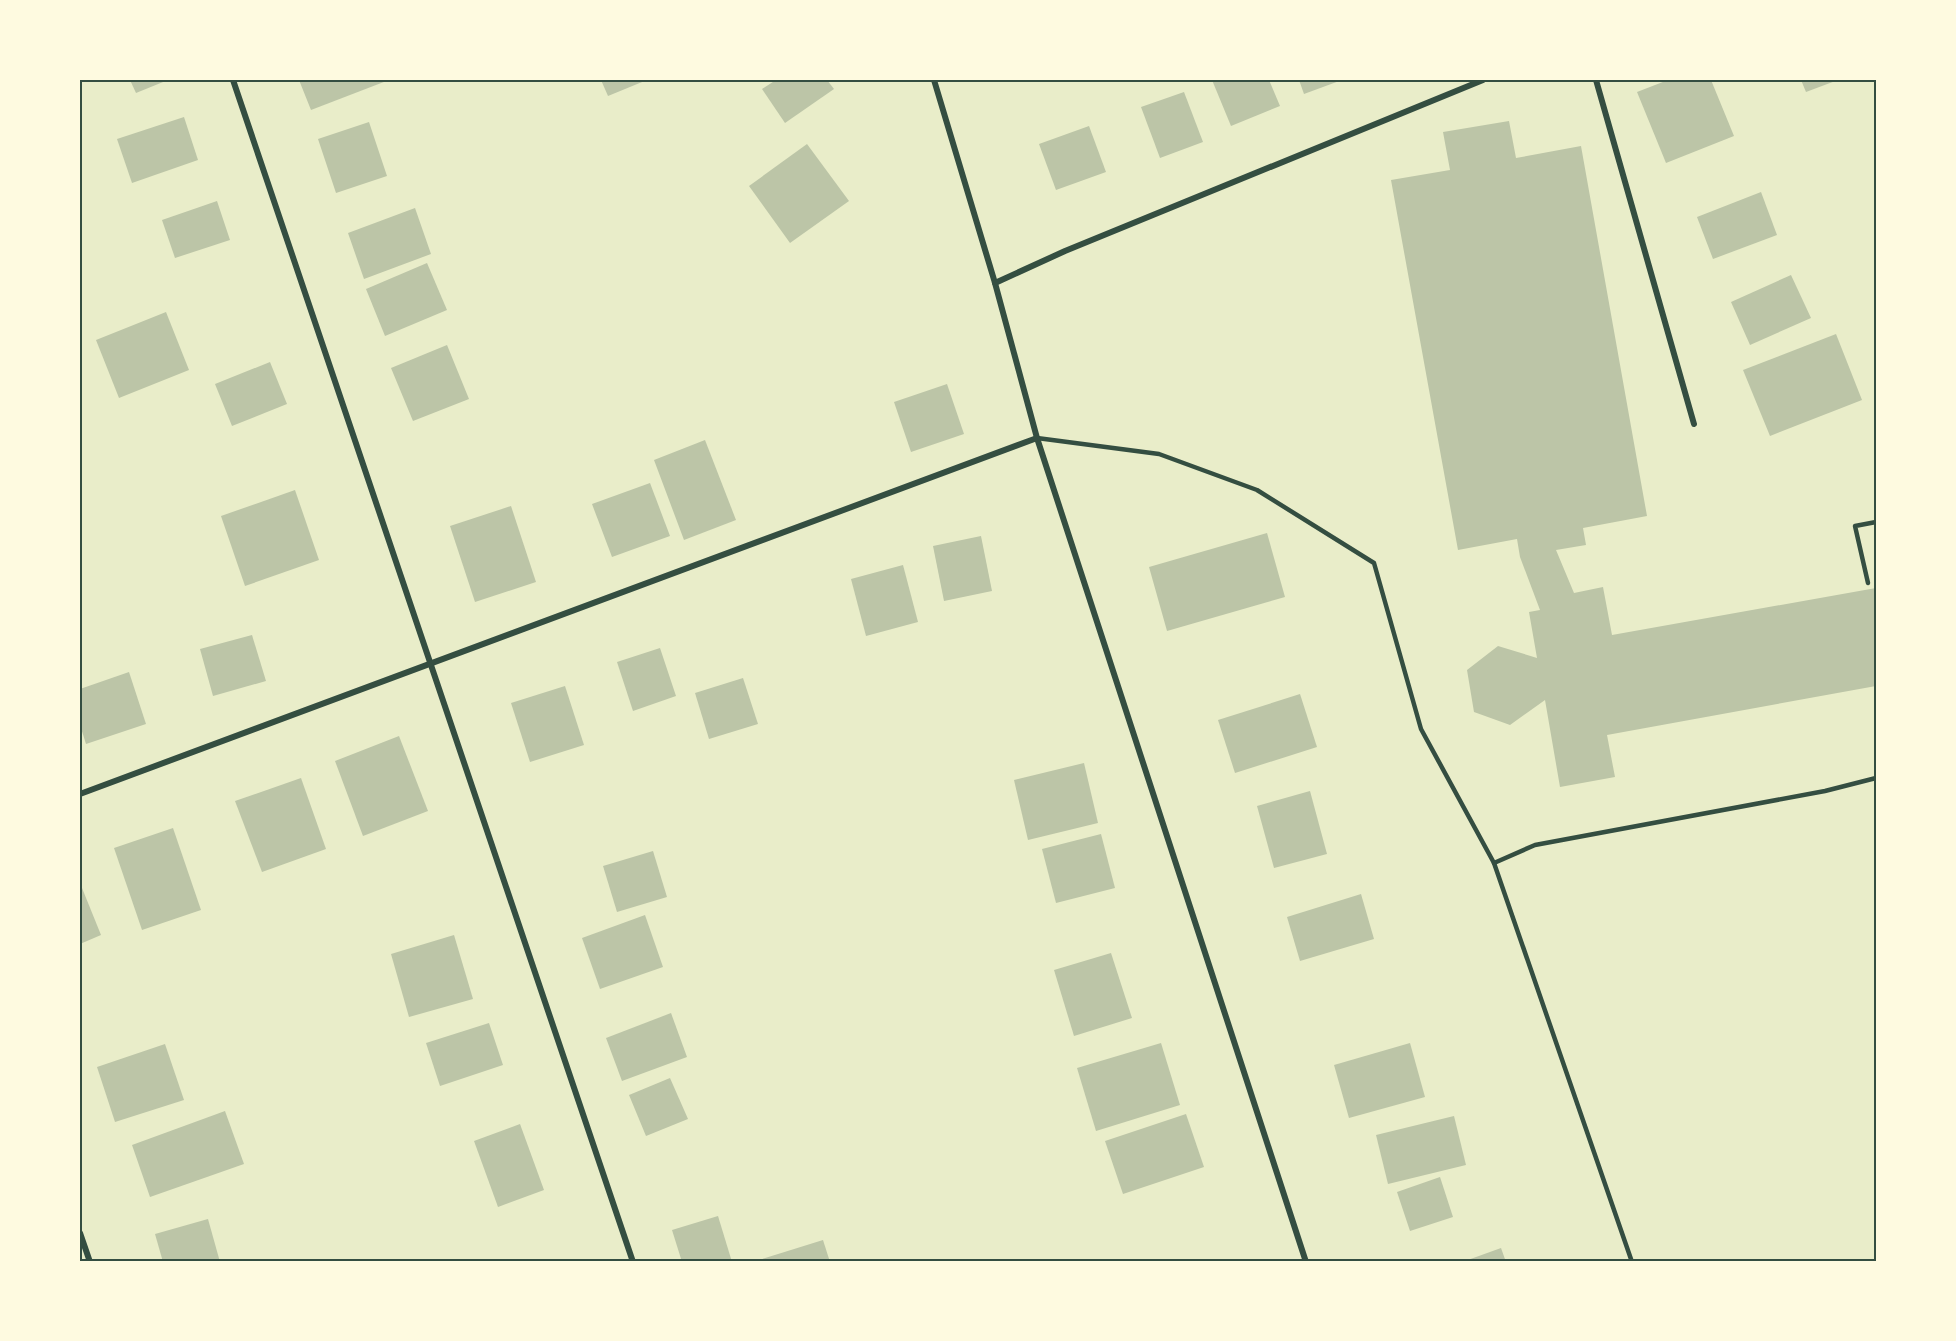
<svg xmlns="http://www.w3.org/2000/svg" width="1956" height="1341" font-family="'Roboto Serif',serif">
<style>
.building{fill:#bcc5a7}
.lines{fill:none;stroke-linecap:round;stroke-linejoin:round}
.service{stroke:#344e41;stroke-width:4.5}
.minor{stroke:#344e41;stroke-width:6}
.neatline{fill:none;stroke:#344e41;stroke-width:2}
</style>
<rect width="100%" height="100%" fill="#e9edc9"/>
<g class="building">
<path d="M 130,80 L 168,80 L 136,93 Z"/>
<path d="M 299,80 L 389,80 L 311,110 Z"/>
<path d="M 601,80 L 647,80 L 608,96 Z"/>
<path d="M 776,80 L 827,80 L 834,89 L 785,123 L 762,89 Z"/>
<path d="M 1212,80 L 1269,80 L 1280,106 L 1231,126 Z"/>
<path d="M 1299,80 L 1342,80 L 1304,94 Z"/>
<path d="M 1668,80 L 1711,80 L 1734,136 L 1666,163 L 1637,92 Z"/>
<path d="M 1801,80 L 1838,80 L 1806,92 Z"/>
<path d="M 1184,92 L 1203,142 L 1160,158 L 1141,107 Z"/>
<path d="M 184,117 L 198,160 L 132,183 L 117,139 Z"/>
<path d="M 1509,121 L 1516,158 L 1581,146 L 1647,516 L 1583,528 L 1586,545 L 1556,550 L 1574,593 L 1603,587 L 1612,635 L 1876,588 L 1876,686 L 1607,735 L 1615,777 L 1560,787 L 1545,700 L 1510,725 L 1474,712 L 1467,670 L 1498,646 L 1537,658 L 1529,612 L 1540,610 L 1520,557 L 1517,539 L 1458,550 L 1391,180 L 1450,170 L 1443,132 Z"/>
<path d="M 369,122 L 387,176 L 336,193 L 318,139 Z"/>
<path d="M 1089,126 L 1106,172 L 1056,190 L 1039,144 Z"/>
<path d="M 807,144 L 849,201 L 790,243 L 749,186 Z"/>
<path d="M 1761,192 L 1777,235 L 1713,259 L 1697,217 Z"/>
<path d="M 217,201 L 230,240 L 175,258 L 162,220 Z"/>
<path d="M 415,208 L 431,254 L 364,279 L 348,233 Z"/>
<path d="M 427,263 L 447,310 L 385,336 L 366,289 Z"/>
<path d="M 1791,275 L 1811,318 L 1750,345 L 1731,302 Z"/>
<path d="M 166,312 L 189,370 L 119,398 L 96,340 Z"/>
<path d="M 1836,334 L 1862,400 L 1770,436 L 1743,370 Z"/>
<path d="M 447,345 L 469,399 L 413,421 L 391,368 Z"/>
<path d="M 270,362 L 287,404 L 232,426 L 215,384 Z"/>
<path d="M 947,384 L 964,434 L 911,452 L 894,402 Z"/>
<path d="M 705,440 L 736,520 L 684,540 L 654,460 Z"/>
<path d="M 650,483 L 670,536 L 612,557 L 592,504 Z"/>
<path d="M 295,490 L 319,560 L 245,586 L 221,516 Z"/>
<path d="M 511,506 L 536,582 L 475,602 L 450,526 Z"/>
<path d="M 1267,533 L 1285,597 L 1167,631 L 1149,567 Z"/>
<path d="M 981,536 L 992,591 L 944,601 L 933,546 Z"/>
<path d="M 903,565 L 918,622 L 866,636 L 851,579 Z"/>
<path d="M 252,635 L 266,681 L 213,696 L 200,649 Z"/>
<path d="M 660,648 L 676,696 L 633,711 L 617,662 Z"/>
<path d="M 129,672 L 146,724 L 86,744 L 80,725 L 80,689 Z"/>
<path d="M 743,678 L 758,724 L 709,739 L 695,693 Z"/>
<path d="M 565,686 L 584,745 L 530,762 L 511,703 Z"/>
<path d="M 1300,694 L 1317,747 L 1235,773 L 1218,720 Z"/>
<path d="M 399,736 L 428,811 L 363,836 L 335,761 Z"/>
<path d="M 1084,763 L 1098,823 L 1028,840 L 1014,780 Z"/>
<path d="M 301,778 L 326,849 L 262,872 L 235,801 Z"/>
<path d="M 1310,791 L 1327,854 L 1274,868 L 1257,806 Z"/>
<path d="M 173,828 L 201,910 L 142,930 L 114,848 Z"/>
<path d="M 1101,834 L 1115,888 L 1056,903 L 1042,849 Z"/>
<path d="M 653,851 L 667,897 L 617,912 L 603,866 Z"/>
<path d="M 80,883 L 101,935 L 80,944 Z"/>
<path d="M 1361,894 L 1374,939 L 1300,961 L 1287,917 Z"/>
<path d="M 645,915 L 663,967 L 600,989 L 582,938 Z"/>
<path d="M 454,935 L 473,999 L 409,1017 L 391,954 Z"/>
<path d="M 1111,953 L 1132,1018 L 1074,1036 L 1054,970 Z"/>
<path d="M 671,1013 L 687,1057 L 622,1081 L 606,1038 Z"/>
<path d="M 489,1023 L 503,1065 L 440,1086 L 426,1043 Z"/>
<path d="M 1161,1043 L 1180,1105 L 1096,1131 L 1077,1068 Z"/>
<path d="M 1410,1043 L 1425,1097 L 1349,1118 L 1334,1065 Z"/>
<path d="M 165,1044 L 184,1100 L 115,1122 L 97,1067 Z"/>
<path d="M 670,1078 L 688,1119 L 646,1136 L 629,1095 Z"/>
<path d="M 225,1111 L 244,1164 L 150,1197 L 132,1145 Z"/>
<path d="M 1186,1114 L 1204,1167 L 1123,1194 L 1105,1141 Z"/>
<path d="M 1454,1116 L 1466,1165 L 1388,1184 L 1376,1135 Z"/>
<path d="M 520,1124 L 544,1190 L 498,1207 L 474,1141 Z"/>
<path d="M 1440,1177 L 1453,1217 L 1410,1231 L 1397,1192 Z"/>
<path d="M 718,1216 L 732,1262 L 682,1262 L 672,1230 Z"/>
<path d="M 208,1219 L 220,1262 L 163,1262 L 155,1234 Z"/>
<path d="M 823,1240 L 830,1262 L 756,1262 L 756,1261 Z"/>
<path d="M 1501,1248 L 1506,1262 L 1465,1262 L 1465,1261 Z"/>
</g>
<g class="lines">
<g class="service">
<path d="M 1037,438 L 1159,454 L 1257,490 L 1374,563 L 1421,729 L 1494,863 L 1632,1262"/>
<path d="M 1868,583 L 1855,526 L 1876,522"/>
<path d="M 1494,863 L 1535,845 L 1825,791 L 1876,778"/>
</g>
<g class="minor">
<path d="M 233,80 L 633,1262"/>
<path d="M 934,80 L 995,283 L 1037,438 L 1306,1262"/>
<path d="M 1596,80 L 1694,424"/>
<path d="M 995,283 L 1065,251 L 1483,80"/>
<path d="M 80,794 L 1037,438"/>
<path d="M 80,1233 L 90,1262"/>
</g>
</g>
<rect width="1956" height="1341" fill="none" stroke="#fefae0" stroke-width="162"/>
<rect x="81" y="81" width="1794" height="1179" class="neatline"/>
</svg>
